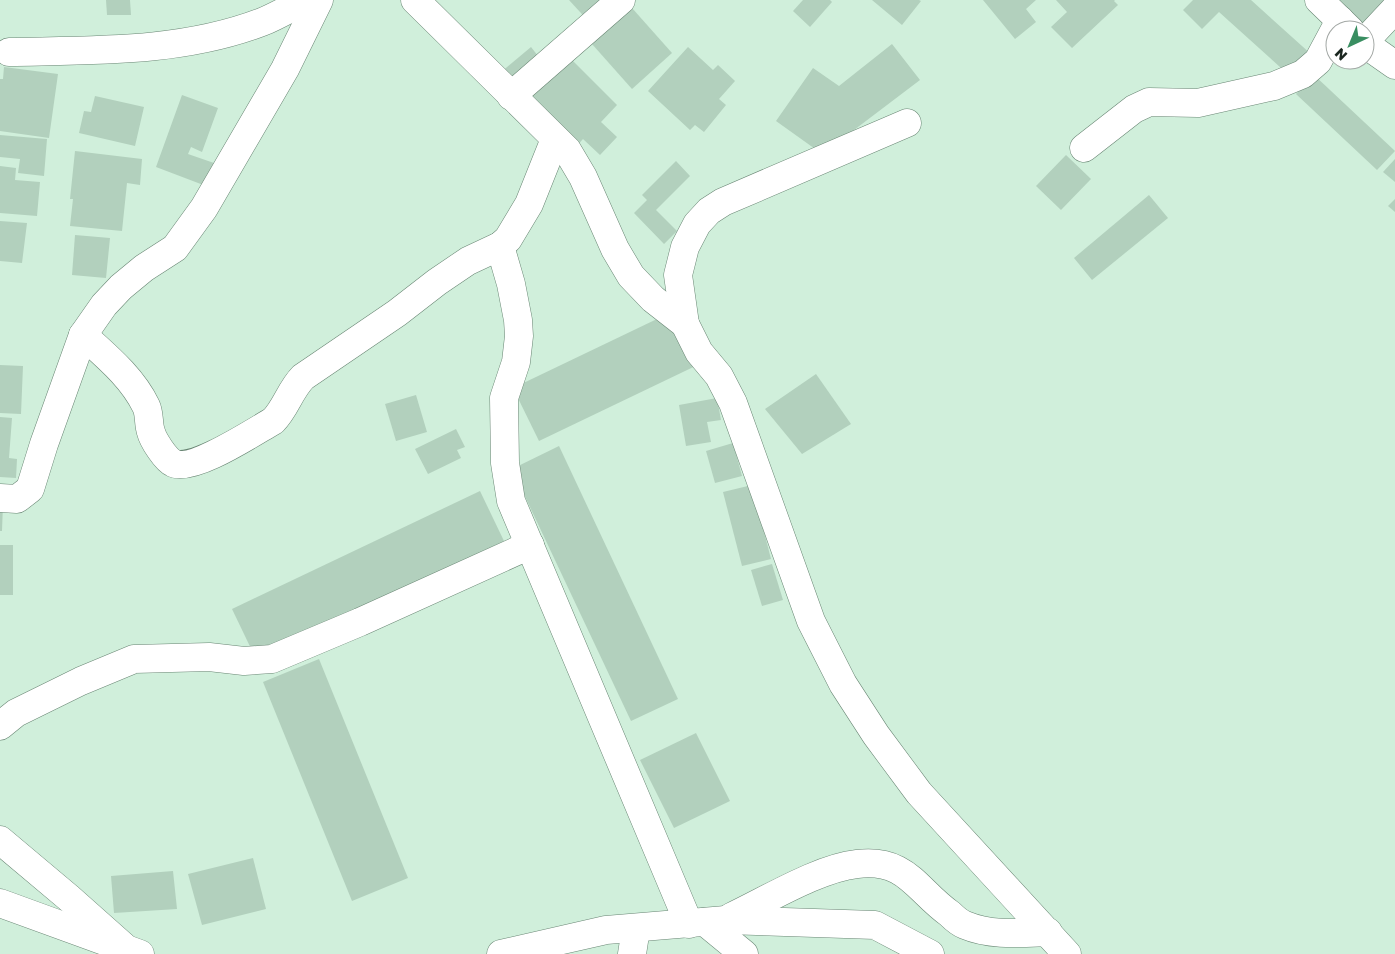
<svg xmlns="http://www.w3.org/2000/svg" width="1395" height="954" font-family="'Golos Text',sans-serif">
<style>
.building{fill:#b2d0bd}
.lines{fill:none;stroke-linecap:round;stroke-linejoin:round}
.minor-casing{stroke:#698674;stroke-width:29}
.minor{stroke:#fff;stroke-width:28}
</style>
<rect width="100%" height="100%" fill="#d0efdb"/>
<g class="building">
<path d="M 106,0 L 130,0 L 131,15 L 107,15 Z"/>
<path d="M 569,0 L 618,0 L 591,24 Z"/>
<path d="M 803,0 L 830,0 L 832,2 L 810,27 L 793,11 Z"/>
<path d="M 872,0 L 919,0 L 921,1 L 902,25 Z"/>
<path d="M 983,0 L 1036,0 L 1026,9 L 1036,22 L 1015,39 Z"/>
<path d="M 1056,0 L 1115,0 L 1114,1 L 1118,5 L 1072,48 L 1051,27 L 1067,12 Z"/>
<path d="M 1193,0 L 1251,0 L 1312,55 L 1291,77 L 1219,12 L 1202,29 L 1183,10 Z"/>
<path d="M 1332,0 L 1392,0 L 1361,30 Z"/>
<path d="M 632,8 L 672,53 L 632,89 L 592,44 Z"/>
<path d="M 892,44 L 920,80 L 825,152 L 818,151 L 776,121 L 813,68 L 839,86 Z"/>
<path d="M 531,47 L 542,61 L 512,87 L 500,73 Z"/>
<path d="M 688,47 L 713,70 L 718,65 L 735,81 L 719,99 L 726,105 L 704,132 L 695,125 L 690,130 L 648,91 Z"/>
<path d="M 569,57 L 617,105 L 601,122 L 617,137 L 600,155 L 583,139 L 573,150 L 524,101 Z"/>
<path d="M 4,67 L 58,74 L 49,138 L 0,131 L 0,79 L 3,79 Z"/>
<path d="M 1314,75 L 1395,151 L 1377,170 L 1296,94 Z"/>
<path d="M 182,95 L 218,108 L 202,152 L 191,147 L 188,154 L 214,163 L 206,186 L 156,167 Z"/>
<path d="M 95,96 L 144,107 L 135,146 L 79,133 L 84,111 L 91,112 Z"/>
<path d="M 0,135 L 47,139 L 44,176 L 18,173 L 20,159 L 0,157 Z"/>
<path d="M 75,151 L 142,159 L 140,185 L 127,183 L 122,231 L 70,226 L 73,199 L 70,199 Z"/>
<path d="M 1066,155 L 1091,179 L 1061,210 L 1036,186 Z"/>
<path d="M 1395,159 L 1395,182 L 1383,172 Z"/>
<path d="M 676,161 L 690,176 L 656,210 L 677,231 L 664,244 L 634,213 L 647,200 L 642,195 Z"/>
<path d="M 0,166 L 16,168 L 15,180 L 40,182 L 37,216 L 0,213 Z"/>
<path d="M 1149,195 L 1168,218 L 1092,280 L 1074,258 Z"/>
<path d="M 1395,199 L 1395,212 L 1388,206 Z"/>
<path d="M 0,221 L 27,223 L 22,263 L 0,261 Z"/>
<path d="M 75,235 L 110,238 L 106,278 L 72,275 Z"/>
<path d="M 682,307 L 708,360 L 539,441 L 513,388 Z"/>
<path d="M 0,365 L 23,366 L 21,414 L 0,413 Z"/>
<path d="M 816,374 L 851,424 L 802,454 L 765,409 Z"/>
<path d="M 416,395 L 427,432 L 396,441 L 385,404 Z"/>
<path d="M 717,398 L 721,420 L 707,422 L 711,442 L 686,446 L 679,405 Z"/>
<path d="M 0,417 L 12,418 L 9,458 L 17,459 L 16,478 L 0,477 Z"/>
<path d="M 456,429 L 465,447 L 457,450 L 461,458 L 428,474 L 415,449 Z"/>
<path d="M 733,443 L 742,476 L 715,483 L 706,451 Z"/>
<path d="M 559,446 L 678,699 L 631,721 L 512,469 Z"/>
<path d="M 752,485 L 771,559 L 742,566 L 723,492 Z"/>
<path d="M 480,491 L 504,541 L 256,659 L 232,609 Z"/>
<path d="M 0,504 L 3,504 L 2,531 L 0,531 Z"/>
<rect x="0" y="545" width="13" height="50"/>
<path d="M 772,564 L 783,600 L 762,606 L 751,570 Z"/>
<path d="M 319,659 L 408,878 L 352,901 L 263,682 Z"/>
<path d="M 696,733 L 730,801 L 674,828 L 640,760 Z"/>
<path d="M 253,858 L 266,909 L 202,925 L 188,874 Z"/>
<path d="M 173,871 L 177,909 L 114,913 L 111,876 Z"/>
</g>
<g class="lines">
<defs>
<g id="minor">
<path d="M 415,0 L 567,150 L 583,177 L 615,249 L 631,276 L 653,299 L 685,324 L 699,352 L 719,376 L 733,403 L 811,621 L 843,684 L 876,735 L 919,793 L 1067,954"/>
<path d="M 1319,0 L 1350,30"/>
<path d="M 1365,41 L 1395,9"/>
<path d="M 1365,44 L 1395,65"/>
<path d="M 9,52 C 94,50 181,53 262,22 C 277,16 292,7 306,0"/>
<path d="M 511,96 L 621,0"/>
<path d="M 1084,148 L 1134,109 L 1149,102 L 1198,103 L 1274,86 L 1303,74 L 1318,61 L 1340,20"/>
<path d="M 500,246 L 511,284 L 518,320 L 519,336 L 516,362 L 504,398 L 505,463 L 511,501 L 689,924"/>
<path d="M 685,324 L 678,275 L 685,247 L 697,224 L 709,211 L 723,202 L 907,123"/>
<path d="M 83,335 C 106,356 132,377 146,406 C 150,414 148,424 151,432 C 153,440 166,460 173,463 C 192,473 255,431 273,421 C 286,408 290,390 303,377 L 397,313 L 437,282 L 468,261 L 500,246 L 508,239 L 529,204 L 555,139"/>
<path d="M 0,498 L 17,499 L 30,489 L 44,444 L 83,335 L 104,305 L 121,287 L 144,268 L 175,248 L 204,208 L 285,69 L 319,0"/>
<path d="M 0,726 L 16,713 L 81,681 L 134,659 L 209,657 L 244,661 L 272,659 L 360,622 L 530,545"/>
<path d="M 0,840 L 69,898 L 123,946"/>
<path d="M 0,903 L 140,954"/>
<path d="M 731,917 C 767,900 819,868 857,864 C 907,858 916,890 950,914 C 954,918 960,923 965,925 C 991,936 1020,933 1048,932"/>
<path d="M 705,922 L 744,954"/>
<path d="M 501,954 L 606,930 L 726,920 L 875,925 L 930,954"/>
<path d="M 632,954 L 636,928"/>
</g>
</defs>
<use href="#minor" class="minor-casing"/>
<use href="#minor" class="minor"/>
</g>
<g transform="translate(1350 45) rotate(224)"><circle r="24" fill="#ffffff" stroke="#a3a8a5"/>
<path d="M0-4L9 19L0 12L-9 19Z" fill="#398e61"/>
<text y="-8" font-size="14" font-weight="bold" text-anchor="middle" fill="#1a261f">N</text>
</g>
</svg>
